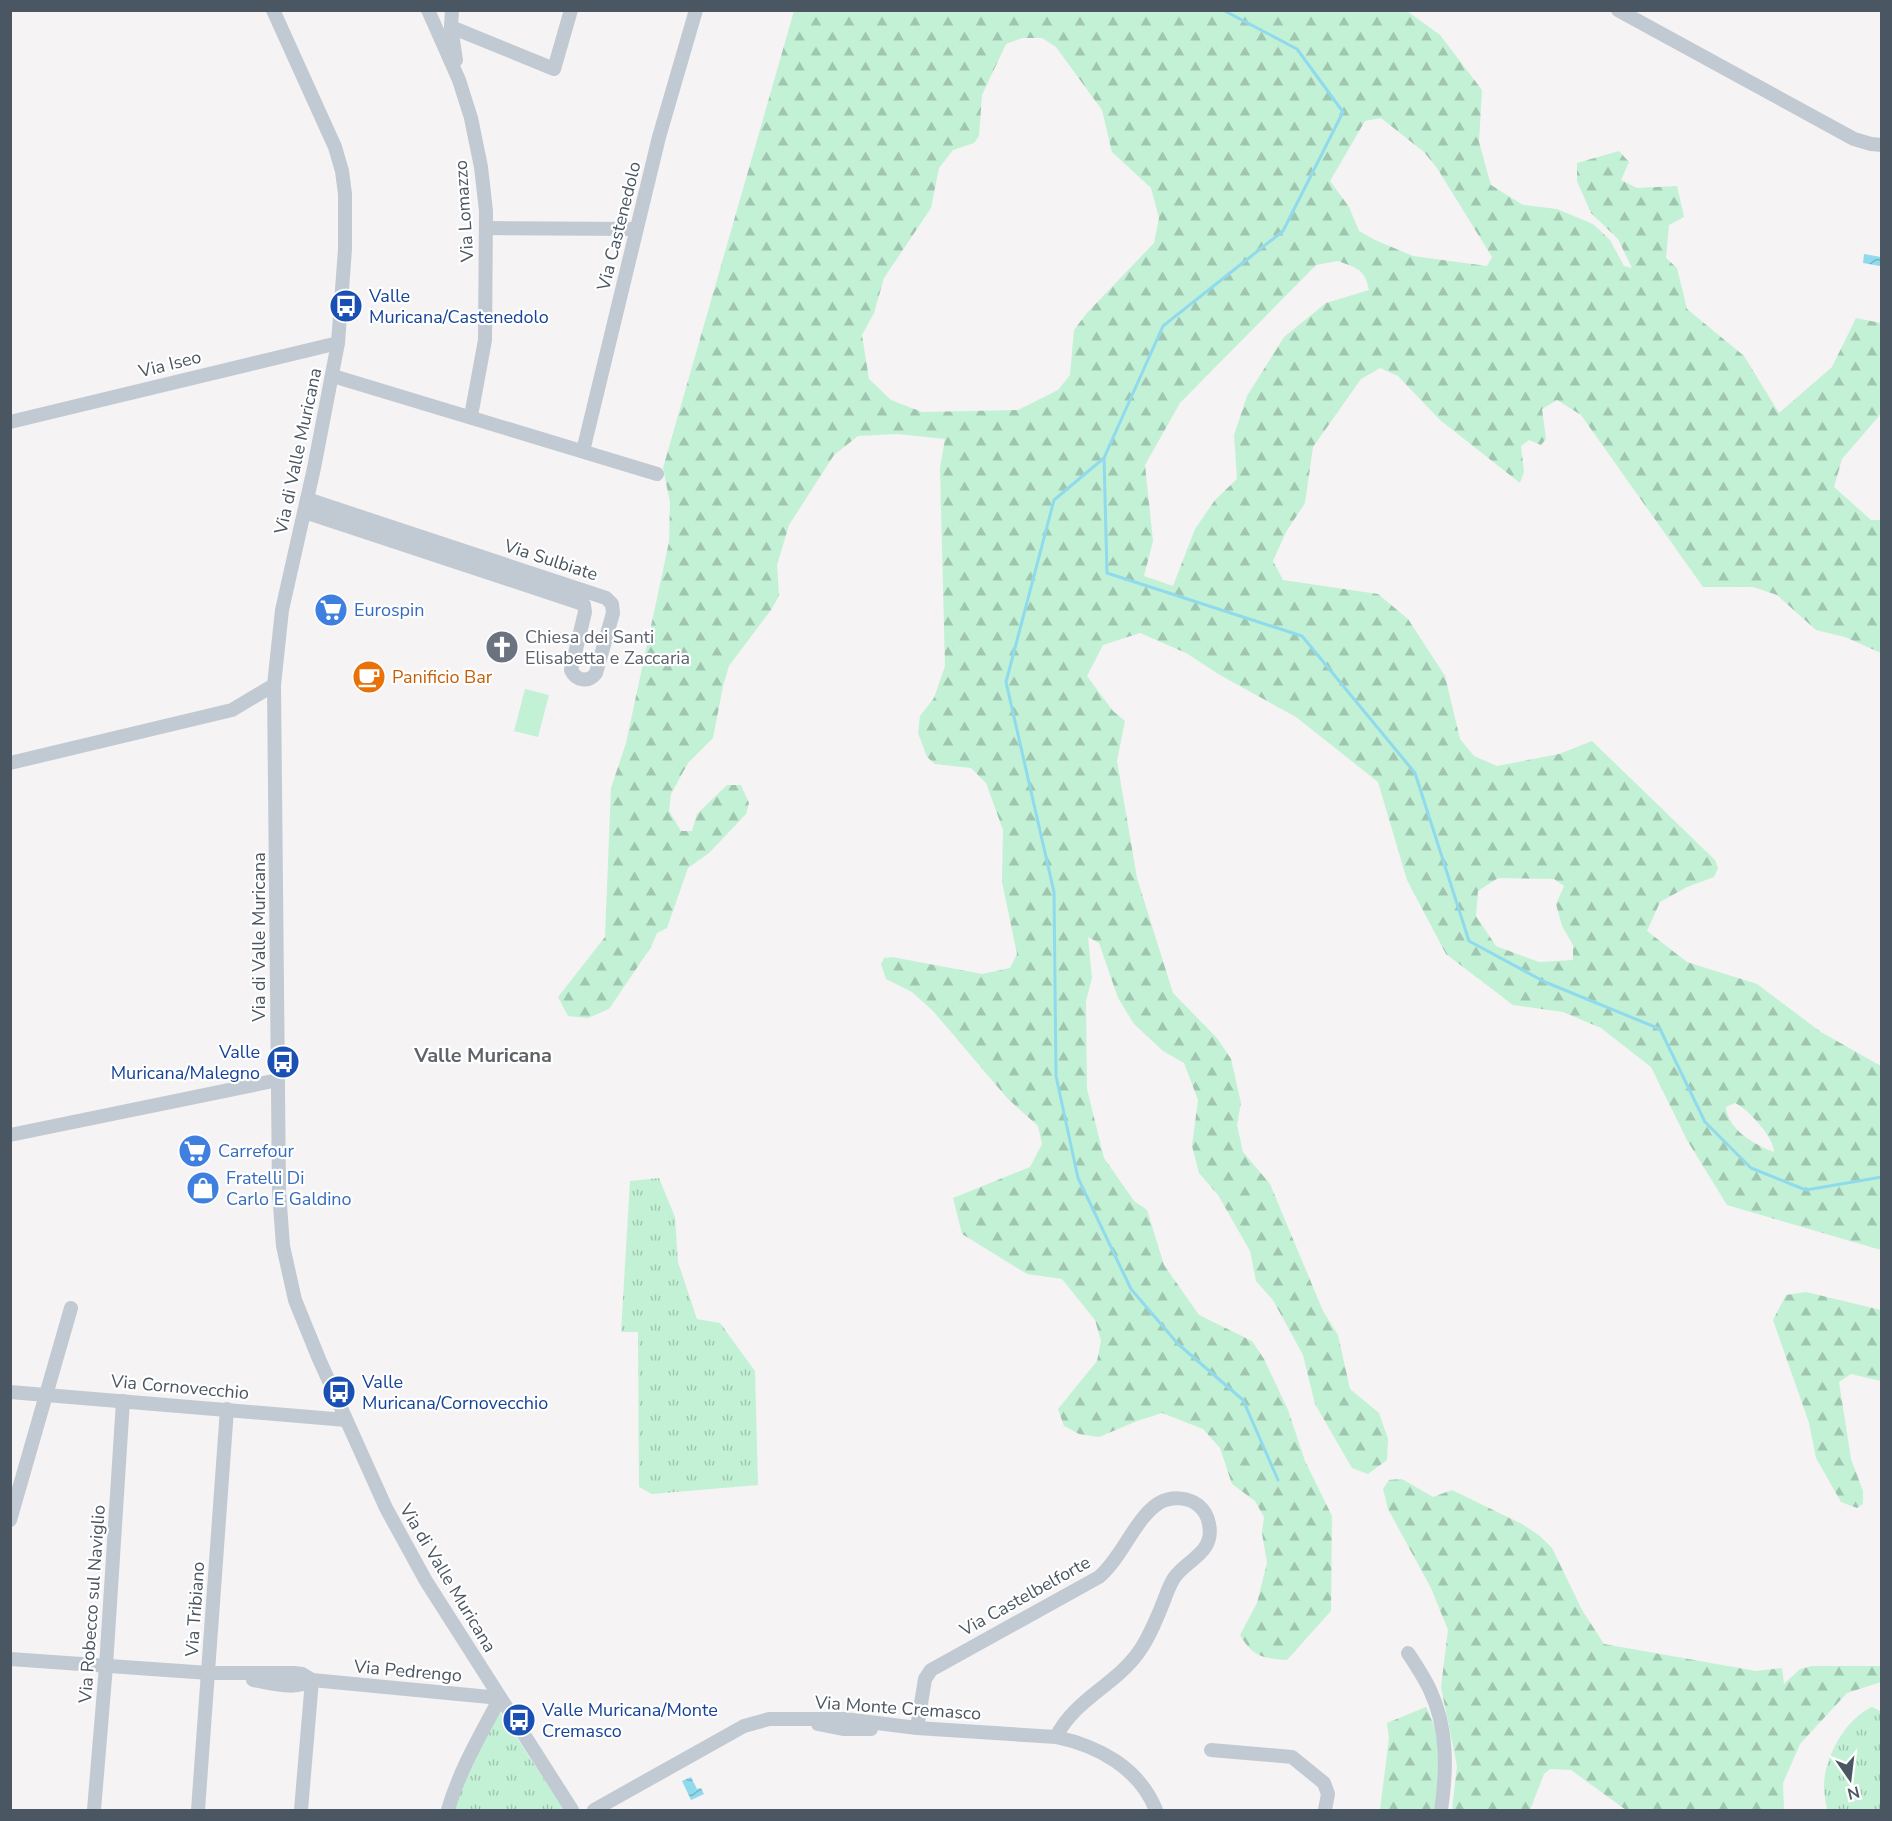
<svg xmlns="http://www.w3.org/2000/svg" width="1892" height="1821" font-family="'Nunito Sans',sans-serif">
<style>
.grass{fill:url(#grass-tufts)}
.forest{fill:url(#forest-firs);fill-rule:evenodd}
.pitch{fill:#c3f1d5}
.water{fill:url(#water-waves)}
.lines{fill:none;stroke-linecap:round;stroke-linejoin:round}
.stream{stroke:#90daee;stroke-width:3}
.minor{stroke:#c1cad2;stroke-width:14}
.labels{text-anchor:middle;stroke-width:4.5;stroke-linejoin:round;paint-order:stroke}
.street-label{font-size:18px;fill:#4a5661;stroke:#fff}
.transit-label{font-size:18px;fill:#164399;stroke:#fff;text-anchor:start}
.shop-label{font-size:18px;fill:#366cbe;stroke:#fff;text-anchor:start}
.worship-label{font-size:18px;fill:#5b616d;stroke:#fff;text-anchor:start}
.food-label{font-size:18px;fill:#c56008;stroke:#fff;text-anchor:start}
.neighbourhood-label{font-size:20px;font-weight:bold;fill:#5f6368;stroke:#fff}
</style>
<defs>
<pattern id="grass-tufts" width="24" height="20" patternUnits="userSpaceOnUse" patternTransform="scale(1.5)"><rect width="24" height="20" fill="#c3f1d5"/><path d="M3 7l-1-3M5 7V3M7 7l1-3M15 17l-1-3M17 17v-4M19 17l1-3" fill="none" stroke="#a0c6b0"/></pattern>
<pattern id="forest-firs" width="22" height="20" patternUnits="userSpaceOnUse" patternTransform="scale(1.5)"><rect width="22" height="20" fill="#c3f1d5"/><path d="M5 1l3.5 6h-7zM16 11l3.5 6h-7z" fill="#a0c6b0"/></pattern>
<pattern id="water-waves" width="16" height="10" patternUnits="userSpaceOnUse" patternTransform="scale(1.5)"><rect width="16" height="10" fill="#90daee"/><path d="M0 5q4-4 8 0t8 0" fill="none" stroke="#78b4c4"/></pattern>
</defs>
<rect width="100%" height="100%" fill="#f5f3f3"/>
<g class="grass">
<path d="M 659,1178 L 675,1217 L 678,1262 L 697,1319 L 720,1323 L 755,1371 L 758,1485 L 652,1494 L 639,1487 L 638,1332 L 621,1332 L 630,1181 Z"/>
<path d="M 1872,1707 L 1880,1711 L 1881,1717 L 1881,1810 L 1827,1810 C 1826,1803 1824,1795 1824,1787 C 1824,1758 1845,1719 1872,1707 Z"/>
<path d="M 500,1712 L 564,1810 L 453,1810 L 467,1772 Z"/>
</g>
<g class="forest">
<path d="M 794,11 L 1407,11 L 1440,35 L 1482,90 L 1479,142 L 1491,185 L 1523,205 L 1557,209 L 1593,224 L 1610,240 L 1624,266 L 1632,268 L 1618,239 L 1591,213 L 1577,181 L 1577,163 L 1619,151 L 1629,162 L 1621,180 L 1637,188 L 1677,186 L 1684,217 L 1669,225 L 1666,258 L 1677,268 L 1687,309 L 1744,356 L 1779,413 L 1832,367 L 1856,318 L 1881,323 L 1881,409 L 1879,416 L 1842,459 L 1834,487 L 1871,520 L 1881,520 L 1881,653 L 1845,637 L 1816,630 L 1777,595 L 1753,587 L 1703,587 L 1581,415 L 1557,400 L 1542,409 L 1546,439 L 1541,445 L 1529,440 L 1521,446 L 1524,472 L 1520,483 L 1440,420 L 1398,376 L 1380,368 L 1361,379 L 1313,447 L 1305,503 L 1286,532 L 1273,561 L 1283,580 L 1378,594 L 1408,619 L 1445,676 L 1460,739 L 1474,756 L 1497,766 L 1559,754 L 1592,741 L 1715,860 L 1718,868 L 1714,877 L 1687,887 L 1660,902 L 1647,931 L 1687,962 L 1757,984 L 1821,1032 L 1881,1066 L 1881,1250 L 1727,1205 L 1687,1140 L 1651,1067 L 1601,1028 L 1563,1012 L 1513,1005 L 1446,954 L 1407,880 L 1378,782 L 1296,717 L 1220,675 L 1186,653 L 1140,633 L 1103,645 L 1087,676 L 1113,711 L 1125,721 L 1117,761 L 1137,878 L 1173,993 L 1217,1038 L 1231,1059 L 1241,1103 L 1237,1125 L 1243,1152 L 1270,1184 L 1323,1311 L 1338,1335 L 1350,1389 L 1379,1413 L 1388,1439 L 1387,1460 L 1368,1474 L 1352,1468 L 1315,1404 L 1303,1355 L 1273,1300 L 1256,1281 L 1250,1251 L 1218,1195 L 1199,1173 L 1192,1146 L 1198,1100 L 1184,1063 L 1163,1051 L 1134,1024 L 1118,998 L 1099,943 L 1088,937 L 1092,978 L 1086,1001 L 1087,1089 L 1104,1158 L 1134,1201 L 1147,1210 L 1164,1265 L 1199,1315 L 1252,1341 L 1264,1359 L 1288,1410 L 1305,1461 L 1332,1516 L 1331,1611 L 1287,1660 C 1262,1658 1253,1657 1240,1635 L 1257,1603 L 1267,1563 L 1262,1533 L 1264,1517 L 1255,1501 L 1232,1484 L 1220,1448 L 1203,1429 L 1162,1413 L 1137,1421 L 1099,1437 L 1079,1434 L 1064,1426 L 1058,1409 L 1097,1361 L 1101,1341 L 1095,1320 L 1062,1279 L 1027,1274 L 962,1234 L 953,1198 L 1030,1167 L 1042,1144 L 1038,1126 L 1008,1099 L 933,1011 L 912,992 L 886,979 L 881,964 L 884,958 L 892,957 L 982,974 L 1010,968 L 1017,954 L 1002,882 L 1003,830 L 986,783 L 971,768 L 935,764 L 927,757 L 918,733 L 920,716 L 934,698 L 945,666 L 940,468 L 945,439 L 897,434 L 858,436 L 834,455 L 789,525 L 777,565 L 779,596 L 771,610 L 729,666 L 723,686 L 713,738 L 688,763 L 671,794 L 669,811 L 681,831 L 692,831 L 697,814 L 727,785 L 741,785 L 749,803 L 746,814 L 709,853 L 688,868 L 667,928 L 657,933 L 651,947 L 609,1009 L 588,1018 L 568,1016 L 558,997 L 605,937 L 611,788 L 626,743 L 669,542 L 670,502 L 663,468 ZM 1022,38 L 1042,38 L 1056,47 L 1102,110 L 1112,152 L 1151,188 L 1159,218 L 1154,243 L 1086,314 L 1074,330 L 1070,375 L 1058,390 L 1018,410 L 922,412 L 891,400 L 869,379 L 862,335 L 874,313 L 884,278 L 931,208 L 939,168 L 953,150 L 974,143 L 979,136 L 982,95 L 1006,44 ZM 1381,118 L 1424,152 L 1437,168 L 1492,257 L 1487,266 L 1413,256 L 1375,240 L 1359,231 L 1349,207 L 1330,181 L 1365,121 ZM 1338,261 C 1357,268 1365,269 1369,290 L 1326,303 L 1284,337 L 1247,396 L 1234,435 L 1237,479 L 1215,500 L 1195,529 L 1173,586 L 1144,576 L 1153,541 L 1145,465 L 1180,403 L 1316,265 ZM 1498,878 L 1554,879 L 1564,886 L 1556,904 L 1562,926 L 1573,945 L 1573,960 L 1539,962 L 1496,946 L 1476,916 L 1478,891 ZM 1735,1103 C 1748,1109 1774,1137 1774,1152 C 1755,1145 1727,1129 1726,1107 Z"/>
<path d="M 1806,1292 L 1881,1310 L 1881,1381 L 1851,1374 L 1839,1382 L 1851,1459 L 1863,1491 L 1863,1504 L 1857,1508 L 1841,1502 L 1816,1458 L 1809,1423 L 1773,1320 L 1786,1295 Z"/>
<path d="M 1402,1479 L 1433,1497 L 1452,1490 L 1522,1524 L 1540,1536 L 1552,1548 L 1582,1610 L 1604,1644 L 1756,1671 L 1782,1668 L 1784,1684 L 1800,1669 L 1812,1666 L 1881,1666 L 1881,1682 L 1847,1693 L 1800,1744 L 1783,1783 L 1784,1810 L 1626,1810 L 1571,1770 L 1550,1769 L 1544,1774 L 1530,1810 L 1452,1810 L 1457,1766 L 1441,1687 L 1448,1630 L 1431,1588 L 1388,1509 L 1383,1489 L 1389,1480 Z"/>
<path d="M 1426,1707 C 1444,1739 1439,1776 1434,1810 L 1380,1810 L 1389,1738 L 1387,1723 Z"/>
</g>
<path class="pitch" d="M 525,689 L 549,695 L 538,737 L 514,731 Z"/>
<g class="water">
<path d="M 1864,254 L 1881,257 L 1880,266 L 1863,263 Z"/>
<path d="M 691,1777 L 697,1789 L 701,1788 L 704,1794 L 691,1800 L 682,1781 Z"/>
</g>
<g class="lines">
<g class="stream">
<path d="M 1223,10 L 1297,49 L 1343,112 L 1283,231 L 1163,326 L 1104,458 L 1107,573 L 1302,636 L 1415,773 L 1469,941 L 1545,982 L 1660,1029 L 1705,1122 L 1751,1168 L 1806,1190 L 1882,1177"/>
<path d="M 1104,458 L 1054,500 L 1006,682 L 1054,892 L 1056,1076 L 1078,1178 L 1131,1289 L 1178,1344 L 1243,1400 L 1278,1480"/>
</g>
<g class="minor">
<path d="M 273,10 L 335,147 L 342,171 L 345,194 L 345,249 L 338,343 L 314,468 L 282,610 L 274,685 L 279,1191 L 283,1246 L 295,1300 L 319,1359 L 386,1508 L 426,1581 L 572,1810"/>
<path d="M 428,10 L 459,80 L 471,118 L 481,167 L 486,211 L 485,340 L 471,416"/>
<path d="M 452,10 L 451,27 L 456,60"/>
<path d="M 1618,10 L 1854,139 L 1871,144 L 1882,145"/>
<path d="M 451,27 L 554,69 L 571,10"/>
<path d="M 486,228 L 636,229"/>
<path d="M 333,376 L 657,474"/>
<path d="M 10,422 L 338,343"/>
<path d="M 583,451 L 659,137 L 696,10"/>
<path d="M 305,512 L 580,603 L 584,605 L 585,612 L 571,670 C 576,681 589,683 596,673 L 613,613 L 612,604 L 606,598 L 307,499"/>
<path d="M 10,763 L 232,710 L 274,685"/>
<path d="M 10,1135 L 278,1080"/>
<path d="M 10,1392 L 346,1420"/>
<path d="M 10,1520 L 71,1308"/>
<path d="M 1408,1653 C 1416,1665 1424,1677 1430,1690 C 1448,1728 1447,1770 1441,1810"/>
<path d="M 10,1659 L 209,1673 L 294,1673 L 302,1674 L 312,1680 L 500,1698 C 481,1734 459,1771 448,1810"/>
<path d="M 253,1680 C 272,1683 294,1691 312,1680"/>
<path d="M 818,1724 L 843,1729 L 871,1729"/>
<path d="M 917,1728 L 925,1679 L 931,1670 L 1099,1577 C 1122,1558 1135,1518 1159,1503 C 1171,1496 1188,1497 1198,1505 C 1204,1510 1208,1517 1209,1524 C 1215,1553 1187,1559 1174,1578 C 1169,1586 1166,1595 1163,1603 C 1156,1620 1149,1638 1138,1653 C 1115,1685 1074,1700 1056,1737"/>
<path d="M 1211,1750 L 1292,1757 L 1324,1783 L 1328,1794 L 1325,1810"/>
<path d="M 94,1810 L 106,1666 L 123,1401"/>
<path d="M 198,1810 L 227,1409"/>
<path d="M 301,1810 L 312,1680"/>
<path d="M 594,1810 L 744,1726 L 769,1719 L 845,1719 L 917,1728 L 1056,1737 C 1099,1746 1139,1768 1156,1810"/>
</g>
</g>
<defs>
<symbol id="bus-disc" viewBox="-11 -11 22 22"><circle r="9.5" fill="#1a4fb4" stroke="#fff"/><path d="M-5-6H5V4H4V6H2V4H-2V6H-4V4H-5ZM-3.5-4V0h7V-4ZM-3.5 1.2v1.5H-2V1.2ZM2 1.2v1.5H3.5V1.2Z" fill="#fff"/></symbol>
<symbol id="supermarket-disc" viewBox="-11 -11 22 22"><circle r="9.5" fill="#3f7fe0" stroke="#fff"/><path d="M-6-5.5h2.5l.6 2H6L4.5 2H-2.5L-4.4-4H-6ZM-1.5 3.2a1.3 1.3 0 1 0 .1 0ZM3 3.2a1.3 1.3 0 1 0 .1 0Z" fill="#fff"/></symbol>
<symbol id="church-disc" viewBox="-11 -11 22 22"><circle r="9.5" fill="#6b7280" stroke="#fff"/><path d="M-1.2-6h2.4v3.5h3.3v2.4h-3.3V6h-2.4V-.1h-3.3v-2.4h3.3Z" fill="#fff"/></symbol>
<symbol id="cafe-disc" viewBox="-11 -11 22 22"><circle r="9.5" fill="#e8710a" stroke="#fff"/><path d="M-5.5-4.5H6V0H3Q3 3.5 0 3.5H-2.5Q-5.5 3.5-5.5 0ZM3-3.2v2h1.7v-2ZM-6 4.5H4V6H-6Z" fill="#fff"/></symbol>
<symbol id="shop-disc" viewBox="-11 -11 22 22"><circle r="9.5" fill="#3f7fe0" stroke="#fff"/><path d="M-5-2.5h2.3a2.7 3.5 0 0 1 5.4 0H5L5.5 6h-11ZM-1.5-2.5h3a1.5 2.3 0 0 0-3 0Z" fill="#fff"/></symbol>
</defs>
<g fill-rule="evenodd">
<use href="#bus-disc" x="327" y="287" width="38" height="38"/>
<use href="#supermarket-disc" x="312" y="591" width="38" height="38"/>
<use href="#church-disc" x="483" y="628" width="38" height="38"/>
<use href="#cafe-disc" x="350" y="658" width="38" height="38"/>
<use href="#bus-disc" x="264" y="1043" width="38" height="38"/>
<use href="#supermarket-disc" x="176" y="1132" width="38" height="38"/>
<use href="#shop-disc" x="184" y="1169" width="38" height="38"/>
<use href="#bus-disc" x="320" y="1373" width="38" height="38"/>
<use href="#bus-disc" x="500" y="1701" width="38" height="38"/>
</g>
<g class="labels">
<g class="street-label">
<text transform="translate(464 211) rotate(-94)" y="6">Via Lomazzo</text>
<text transform="translate(619 226) rotate(-76)" y="6">Via Castenedolo</text>
<text transform="translate(170 364) rotate(-14)" y="6">Via Iseo</text>
<text transform="translate(298 451) rotate(-78)" y="6">Via di Valle Muricana</text>
<text transform="translate(551 560) rotate(18)" y="6">Via Sulbiate</text>
<text transform="translate(259 937) rotate(-90)" y="6">Via di Valle Muricana</text>
<text transform="translate(180 1387) rotate(5)" y="6">Via Cornovecchio</text>
<text transform="translate(448 1578) rotate(59)" y="6">Via di Valle Muricana</text>
<text transform="translate(1025 1596) rotate(-29)" y="6">Via Castelbelforte</text>
<text transform="translate(92 1604) rotate(-86)" y="6">Via Robecco sul Naviglio</text>
<text transform="translate(195 1609) rotate(-86)" y="6">Via Tribiano</text>
<text transform="translate(408 1671) rotate(5)" y="6">Via Pedrengo</text>
<text transform="translate(898 1708) rotate(4)" y="6">Via Monte Cremasco</text>
</g>
<g class="transit-label">
<text x="369" y="302">Valle<tspan x="369" dy="21">Muricana/Castenedolo</tspan></text>
<text x="260" y="1058" text-anchor="end">Valle<tspan x="260" dy="21">Muricana/Malegno</tspan></text>
<text x="362" y="1388">Valle<tspan x="362" dy="21">Muricana/Cornovecchio</tspan></text>
<text x="542" y="1716">Valle Muricana/Monte<tspan x="542" dy="21">Cremasco</tspan></text>
</g>
<g class="shop-label">
<text x="354" y="616">Eurospin</text>
<text x="218" y="1157">Carrefour</text>
<text x="226" y="1184">Fratelli Di<tspan x="226" dy="21">Carlo E Galdino</tspan></text>
</g>
<g class="worship-label">
<text x="525" y="643">Chiesa dei Santi<tspan x="525" dy="21">Elisabetta e Zaccaria</tspan></text>
</g>
<g class="food-label">
<text x="392" y="683">Panificio Bar</text>
</g>
<g class="neighbourhood-label">
<text x="483" y="1062">Valle Muricana</text>
</g>
</g>
<rect width="1892" height="1821" fill="none" stroke="#4a5661" stroke-width="24"/>
<g transform="translate(1850 1779) rotate(166)" stroke="#ffffff" stroke-width="4.5" paint-order="stroke">
<path d="M0-4.5L10 22L0 15L-10 22Z" fill="#4a5661"/>
<text y="-9" font-size="16" font-weight="bold" text-anchor="middle" fill="#4a5661">N</text>
</g>
</svg>
